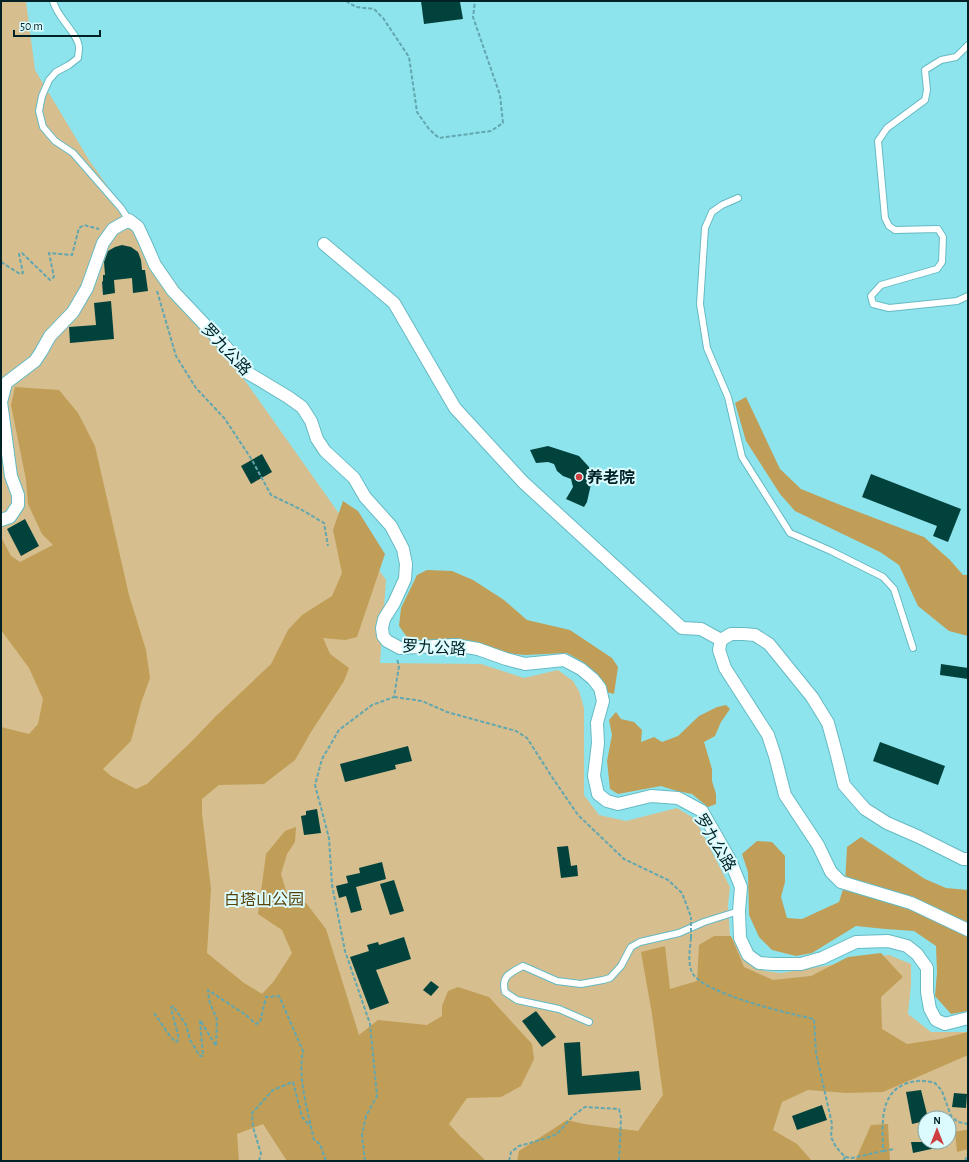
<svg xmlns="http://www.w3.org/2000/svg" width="969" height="1162" font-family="'Alegreya Sans','Noto Sans SC',sans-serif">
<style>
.green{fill:#d6be8f;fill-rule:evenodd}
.forest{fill:#c09e57}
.building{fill:#02423c}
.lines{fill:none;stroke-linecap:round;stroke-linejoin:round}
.lane-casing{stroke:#65bac3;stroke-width:8}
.street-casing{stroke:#65bac3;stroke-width:14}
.path{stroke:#62a7af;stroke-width:2;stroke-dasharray:4 2;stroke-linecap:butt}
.lane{stroke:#fff;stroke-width:6}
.street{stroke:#fff;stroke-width:12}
.path-bridge{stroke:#62a7af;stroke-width:2;stroke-dasharray:4 2;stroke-linecap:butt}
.poi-dot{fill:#cd3e3f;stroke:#dbfbfe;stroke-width:1.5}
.labels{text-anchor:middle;stroke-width:4;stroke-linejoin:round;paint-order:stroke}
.street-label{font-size:16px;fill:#002226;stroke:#dbfbfe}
.poi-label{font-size:16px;font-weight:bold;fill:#002226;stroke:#dbfbfe;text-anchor:start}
.park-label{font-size:16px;fill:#5b440a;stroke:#dbfbfe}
</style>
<rect width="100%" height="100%" fill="#8ee4ed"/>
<path class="green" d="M 1,1 L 26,1 L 35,70 L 89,160 L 386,580 L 380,663 L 481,664 L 524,678 L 558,670 L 573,681 L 579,691 L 584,708 L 584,795 L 599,815 L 626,821 L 677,808 L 695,819 L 730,887 L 728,905 L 730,935 L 748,961 L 765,971 L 781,973 L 831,965 L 858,958 L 889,955 L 911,964 L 911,985 L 908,1014 L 931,1032 L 968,1032 L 968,1161 L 1,1161 ZM 925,1118 L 949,1118 L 949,1142 L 925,1142 Z"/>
<g class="forest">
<path d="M 15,387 L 59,390 L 78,413 L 95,446 L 129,595 L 146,650 L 150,678 L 141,703 L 131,741 L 103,769 L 111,776 L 136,789 L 147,784 L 192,741 L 215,717 L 271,664 L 288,630 L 302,615 L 332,596 L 342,573 L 333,530 L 343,501 L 358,511 L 385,554 L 357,637 L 345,640 L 323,638 L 330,654 L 349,668 L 344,681 L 311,732 L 295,760 L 264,784 L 219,785 L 202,799 L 202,813 L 211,889 L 207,953 L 244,983 L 262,994 L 274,981 L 292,953 L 282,930 L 258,914 L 266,854 L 285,831 L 296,827 L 295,842 L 287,854 L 281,874 L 288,897 L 306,903 L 326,929 L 359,1035 L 378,1020 L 427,1025 L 442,1016 L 442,1006 L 448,991 L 458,987 L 489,997 L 532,1044 L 534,1059 L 521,1086 L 501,1097 L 467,1098 L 449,1124 L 460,1136 L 486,1161 L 287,1161 L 263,1124 L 237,1134 L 239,1161 L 1,1161 L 1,727 L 29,734 L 38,724 L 43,699 L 29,668 L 1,630 L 1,537 L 11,556 L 20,562 L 53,545 L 42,534 L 28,504 L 26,480 L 11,405 Z"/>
<path d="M 746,397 L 780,469 L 801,489 L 843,506 L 924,537 L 950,560 L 963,575 L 968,575 L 968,636 L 949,631 L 918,606 L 899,565 L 880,552 L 795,511 L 780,494 L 746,441 L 735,403 Z"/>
<path d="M 427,570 L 452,571 L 473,580 L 504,600 L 527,620 L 570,630 L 612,658 L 618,667 L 614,694 L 606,692 L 596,673 L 583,662 L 567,653 L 525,655 L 505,653 L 432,641 L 409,640 L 399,626 L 401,608 L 417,575 Z"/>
<path d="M 726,705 L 730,709 L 721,722 L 715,736 L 704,742 L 712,769 L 712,781 L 716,794 L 716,804 L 708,807 L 692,794 L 677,791 L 661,786 L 618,794 L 610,789 L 607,761 L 612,735 L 609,720 L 616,712 L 621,719 L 634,722 L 642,730 L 641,742 L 654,737 L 662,742 L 678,736 L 699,716 L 717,707 Z"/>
<path d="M 861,837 L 925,879 L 946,888 L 968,890 L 968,1011 L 951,1014 L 935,996 L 937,972 L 936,946 L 914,931 L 885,929 L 856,926 L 812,953 L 796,956 L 772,950 L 759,937 L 749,915 L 748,872 L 742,854 L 757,841 L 772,842 L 785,856 L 785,882 L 781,897 L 787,918 L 802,919 L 839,902 L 845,883 L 847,847 Z"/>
<path d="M 714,936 L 731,936 L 744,967 L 773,980 L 811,976 L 848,957 L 881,953 L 903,977 L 881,997 L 882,1029 L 907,1044 L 940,1039 L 968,1032 L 968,1055 L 883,1092 L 846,1093 L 808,1090 L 782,1102 L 773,1130 L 797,1144 L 812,1161 L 517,1161 L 519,1151 L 567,1120 L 584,1124 L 638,1131 L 663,1095 L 652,1014 L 641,952 L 665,946 L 670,989 L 697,981 L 699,945 Z"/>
<path d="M 888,1124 L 890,1161 L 855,1161 L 871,1125 Z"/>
<path d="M 965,1130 L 968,1130 L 968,1149 L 957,1152 L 955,1132 Z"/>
</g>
<g class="building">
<path d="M 421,1 L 460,2 L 463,19 L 424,24 Z"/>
<path d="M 122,245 L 131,247 L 138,252 L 141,260 L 142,270 L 145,270 L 148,291 L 133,293 L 132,278 L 114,280 L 115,293 L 103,295 L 102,282 L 103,281 L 103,275 L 105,275 L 104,262 L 108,251 L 115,247 Z"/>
<path d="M 111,301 L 114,339 L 70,343 L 69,327 L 96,325 L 94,303 Z"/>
<path d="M 548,446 L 579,456 L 589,467 L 591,484 L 587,502 L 584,507 L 566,499 L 573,487 L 571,479 L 563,476 L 557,471 L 554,464 L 548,462 L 536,463 L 530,450 Z"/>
<path d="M 262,454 L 272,472 L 251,484 L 241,466 Z"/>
<path d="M 871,474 L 961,509 L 948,542 L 933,536 L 937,526 L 862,497 Z"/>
<path d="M 25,519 L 39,546 L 21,556 L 7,529 Z"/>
<path d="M 941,664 L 968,668 L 968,679 L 940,675 Z"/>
<path d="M 880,742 L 945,766 L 938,785 L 873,761 Z"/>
<path d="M 408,746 L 412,761 L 395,765 L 396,769 L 345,782 L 340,764 Z"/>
<path d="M 317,809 L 321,833 L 304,835 L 301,816 L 306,815 L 306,811 Z"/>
<path d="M 568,846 L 571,866 L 577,865 L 578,876 L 561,878 L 557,847 Z"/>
<path d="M 382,862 L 386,879 L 356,887 L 362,910 L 351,913 L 346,896 L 339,898 L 336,886 L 348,883 L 346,876 L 360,873 L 359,868 Z"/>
<path d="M 394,880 L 404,911 L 390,915 L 380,884 Z"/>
<path d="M 404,937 L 411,959 L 376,970 L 389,1003 L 370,1010 L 350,957 L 369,951 L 367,945 L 378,942 L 379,945 Z"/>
<path d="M 431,981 L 439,987 L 431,996 L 423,990 Z"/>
<path d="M 536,1011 L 556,1037 L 542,1047 L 522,1021 Z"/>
<path d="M 580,1042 L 582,1076 L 639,1071 L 641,1090 L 568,1095 L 564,1043 Z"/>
<path d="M 921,1090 L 928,1118 L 925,1118 L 925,1121 L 912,1124 L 906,1092 Z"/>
<path d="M 954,1093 L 967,1094 L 966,1108 L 952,1107 Z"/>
<path d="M 822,1105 L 827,1120 L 797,1130 L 792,1116 Z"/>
<path d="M 911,1142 L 945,1142 L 945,1146 L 913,1153 Z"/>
</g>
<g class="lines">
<defs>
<g id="lane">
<path d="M 53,1 C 57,18 79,34 79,48 C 79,52 78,55 78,58 L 69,65 L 56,72 L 49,80 L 42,96 L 39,111 L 43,127 L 55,141 L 73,153 L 121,208 L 129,220"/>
<path d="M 968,45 L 956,57 L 941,60 L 925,70 L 927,90 L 925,100 L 887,128 L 878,141 L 885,218 L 889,226 L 895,230 L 938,229 L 943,237 L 942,262 L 937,269 L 881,285 L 871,296 L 873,304 L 889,308 L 957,301 L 968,296"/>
<path d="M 738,198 L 722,205 L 712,212 L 705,228 L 700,304 L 707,348 L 728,397 L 742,457 L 790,533 L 831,551 L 883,577 L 894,589 L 913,648"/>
<path d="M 589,1022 L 559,1009 L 517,1000 L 505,992 C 501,976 510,973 523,966 L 557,981 L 581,984 L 603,980 L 610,978 L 621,966 L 631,947 L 640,942 L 679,933 L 704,922 L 739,911"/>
</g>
<g id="street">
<path d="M 324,244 L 394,303 L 455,408 L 523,482 L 682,628 L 701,629 L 721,640"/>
<path d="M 1,520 L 10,517 L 18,505 L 18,495 L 11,476 L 1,402 L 6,383 L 35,361 L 41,352 L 50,336 L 73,312 L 87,288 L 103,243 L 113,229 L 129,220 L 138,227 L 145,242 L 155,265 L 173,291 L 225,346 L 248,373 L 288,397 L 302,407 L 311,421 L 317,439 L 325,451 L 354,478 L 365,497 L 391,526 L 403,549 L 406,564 L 405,579 L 394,603 L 384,619 L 382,628 L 383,636 L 387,641 L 400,648 L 455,645 L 478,649 L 506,659 L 525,664 L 564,660 L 581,669 L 593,679 L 600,688 L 603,701 L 597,723 L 598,743 L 594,776 L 598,794 L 607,801 L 618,804 L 651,796 L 678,798 L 702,811 L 730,860 L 741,887 L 739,911 L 740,938 L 748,955 L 759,963 L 773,964 L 801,964 L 822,958 L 856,942 L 888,941 L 907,946 L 917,954 L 927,968 L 927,992 L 930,1009 L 936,1020 L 945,1024 L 968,1018"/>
<path d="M 968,859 L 963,859 L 919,837 L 887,823 L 865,809 L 844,785 L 837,756 L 828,723 L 812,697 L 769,644 L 755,635 L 743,634 L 731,634 L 721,640 L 719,650 L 725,668 L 768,735 L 775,756 L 785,795 L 818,845 L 831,872 L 841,882 L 911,903 L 968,930"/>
</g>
</defs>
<use href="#lane" class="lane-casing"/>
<use href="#street" class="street-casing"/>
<g class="path">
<path d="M 346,1 L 356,7 L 374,9 L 383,18 L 409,57 L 417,112 L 429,129 L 439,138 L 491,131 L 503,123 L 500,95 L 473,17 L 475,1"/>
<path d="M 1,262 L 20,274 L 23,273 L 19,254 L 22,253 L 50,280 L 54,277 L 49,253 L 72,255 L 79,228 L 84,225 L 99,229"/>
<path d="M 157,291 L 176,356 L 196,388 L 225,419 L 252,460 L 271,495 L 302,510 L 324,523 L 328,546"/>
<path d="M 394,697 L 422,701 L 447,712 L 516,731 L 527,738 L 552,777 L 578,815 L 624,859 L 668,880 L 682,893 L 691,917"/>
<path d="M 691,938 C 690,948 687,965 693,974 C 705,994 790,1014 814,1019 L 816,1053 L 832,1124 L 831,1137 L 836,1147 L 845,1157 L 843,1161"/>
<path d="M 154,1013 C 161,1022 168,1036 176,1042 L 179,1039 L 171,1008 L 173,1006 L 186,1025 L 190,1040 L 200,1056 L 203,1056 L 200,1020 L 216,1046 L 217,1020 L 209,1000 L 208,990 L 246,1015 L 256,1024 L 260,1022 L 266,997 L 279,996 L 303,1051 C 298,1076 306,1103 311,1127"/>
<path d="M 883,1151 L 895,1149"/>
<path d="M 845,1157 L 852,1158 L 883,1151 C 883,1127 878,1095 905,1084 C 915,1080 925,1080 935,1083 L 942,1091 L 951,1116 L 958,1122 L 968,1124"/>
<path d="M 259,1161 L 261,1154 L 253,1127 L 252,1113 L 273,1090 L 293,1082 L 302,1117 L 311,1127 L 314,1140 L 320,1144 L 326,1161"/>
<path d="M 365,1161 L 362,1135 L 366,1116 L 377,1096 L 370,1024 L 345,951 L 332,885 L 329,838 L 315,785 L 322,759 L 339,730 L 372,705 L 394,697 L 399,666 L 397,659"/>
<path d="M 509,1161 L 511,1152 L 519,1146 L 544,1139 L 557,1134 L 574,1115 L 585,1107 L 619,1109 L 621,1118 L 619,1161"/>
<path d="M 965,1161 L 968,1154"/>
</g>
<use href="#lane" class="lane"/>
<use href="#street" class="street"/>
<path class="path-bridge" d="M 691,938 L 691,917"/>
</g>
<circle class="poi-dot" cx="579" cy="477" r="4"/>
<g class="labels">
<g class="street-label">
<text transform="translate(227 349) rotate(47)" y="6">罗九公路</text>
<text transform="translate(434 647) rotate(3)" y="6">罗九公路</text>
<text transform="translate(716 842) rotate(59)" y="6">罗九公路</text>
</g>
<g class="poi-label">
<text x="587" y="483">养老院</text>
</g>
<g class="park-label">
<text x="264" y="905">白塔山公园</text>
</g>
</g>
<rect width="969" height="1162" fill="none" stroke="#002226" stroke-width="4"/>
<g transform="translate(937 1130)"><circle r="19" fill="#dbfbfe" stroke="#83a4a8"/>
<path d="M0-3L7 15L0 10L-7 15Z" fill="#cd3e3f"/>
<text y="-6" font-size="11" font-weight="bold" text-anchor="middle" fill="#002226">N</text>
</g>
<path d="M14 30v6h86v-6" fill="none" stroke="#002226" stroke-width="2"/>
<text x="20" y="30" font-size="12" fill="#002226" stroke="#dbfbfe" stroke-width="3" paint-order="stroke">50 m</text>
</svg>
